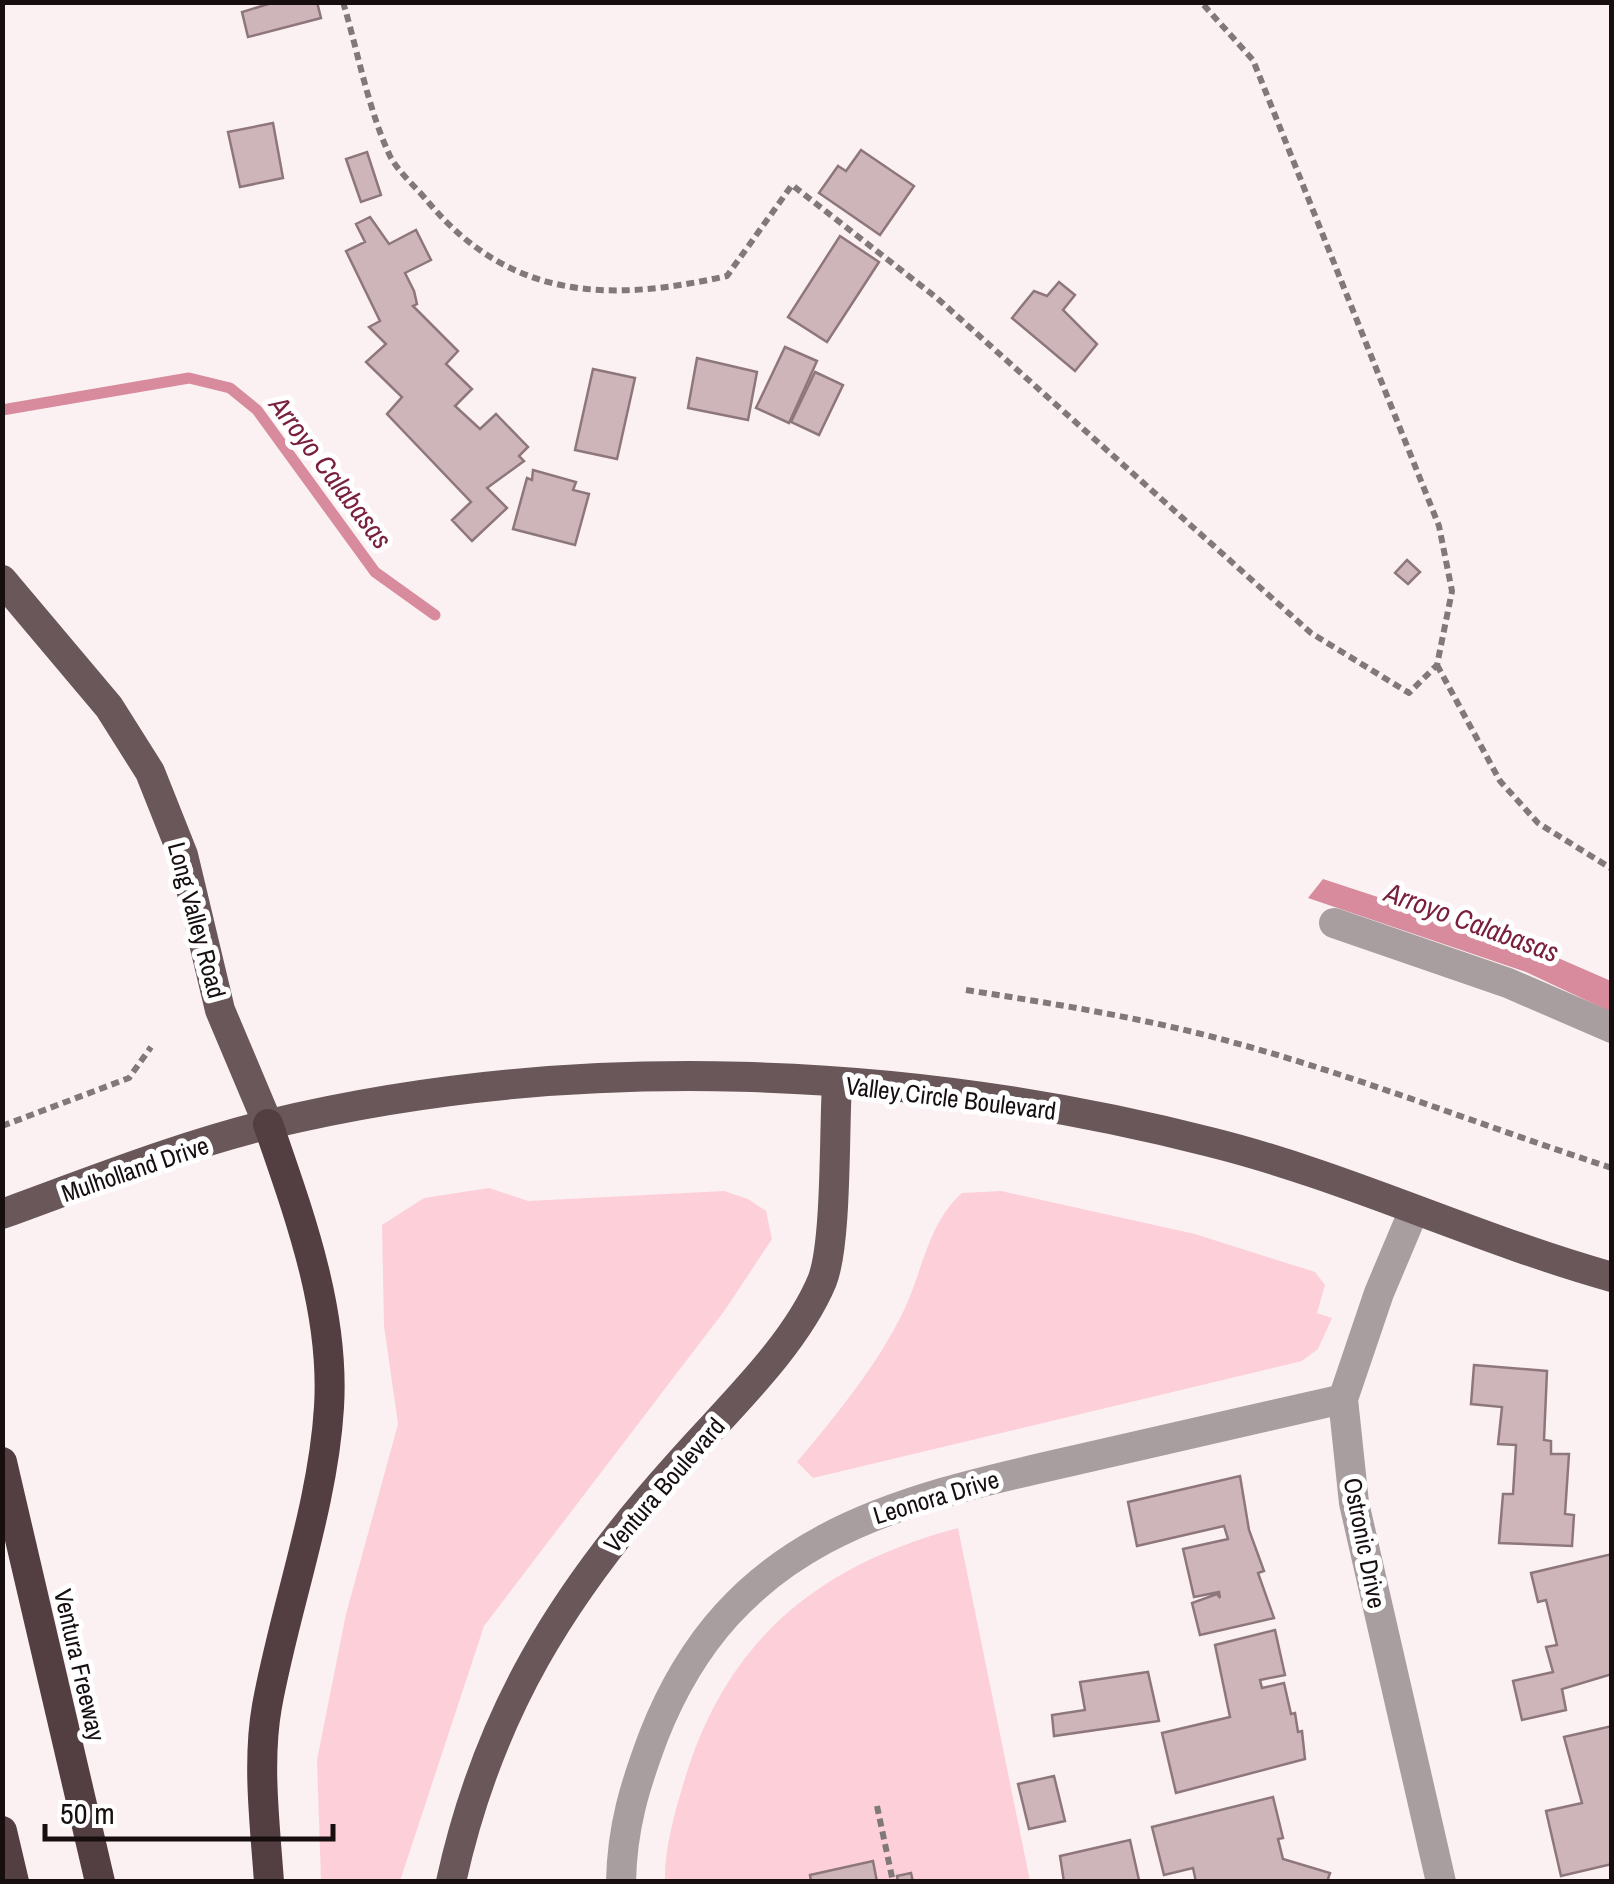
<svg xmlns="http://www.w3.org/2000/svg" width="1614" height="1884" font-family="'Archivo Narrow',sans-serif">
<style>
.green{fill:#fdd0d9}
.water{fill:#d78b9c}
.lines{fill:none;stroke-linecap:round;stroke-linejoin:round}
.stream{stroke:#d78b9c;stroke-width:11}
.building{fill:#ceb5b9;stroke:#8e777c;stroke-width:2.5}
.path{stroke:#817879;stroke-width:6;stroke-dasharray:8 5;stroke-linecap:butt}
.minor{stroke:#a89d9f;stroke-width:30}
.major{stroke:#69575a;stroke-width:30}
.highway{stroke:#533e42;stroke-width:30}
.labels{text-anchor:middle;stroke-width:10;stroke-linejoin:round;paint-order:stroke}
.street-label{font-size:25px;fill:#160e0f;stroke:#fff}
.water-label{font-size:28px;font-style:italic;fill:#79203d;stroke:#fff}
</style>
<rect width="100%" height="100%" fill="#fbf1f3"/>
<g class="green">
<path d="M 489,1188 L 528,1201 L 724,1191 L 748,1199 L 766,1211 L 772,1239 L 725,1310 L 484,1626 L 400,1881 L 321,1881 L 317,1760 L 346,1614 L 398,1424 L 384,1326 L 382,1225 L 424,1198 Z"/>
<path d="M 1001,1191 L 1195,1234 L 1315,1272 L 1325,1285 L 1317,1313 L 1332,1318 L 1318,1349 L 1302,1361 L 813,1478 L 797,1462 C 837,1414 877,1366 904,1310 C 923,1270 928,1223 962,1193 Z"/>
<path d="M 958,1528 L 1030,1881 L 665,1881 C 664,1851 674,1815 683,1785 C 725,1641 816,1566 958,1528 Z"/>
</g>
<path class="water" d="M 1323,879 L 1542,951 L 1611,981 L 1611,1012 L 1526,972 L 1308,898 Z"/>
<g class="lines">
<path class="stream" d="M 2,410 L 189,378 L 230,388 L 257,410 L 375,572 L 435,615"/>
</g>
<g class="building">
<path d="M 275,2 L 317,2 L 321,18 L 248,37 L 242,12 Z"/>
<path d="M 273,123 L 283,178 L 240,187 L 228,132 Z"/>
<path d="M 861,150 L 914,186 L 880,235 L 819,193 L 838,166 L 846,171 Z"/>
<path d="M 367,152 L 381,195 L 361,202 L 346,159 Z"/>
<path d="M 370,217 L 389,244 L 416,230 L 431,260 L 405,273 L 414,291 L 417,304 L 413,306 L 458,351 L 446,364 L 472,389 L 455,406 L 480,429 L 496,414 L 528,447 L 519,456 L 524,461 L 487,488 L 507,508 L 472,541 L 452,520 L 471,502 L 387,414 L 402,397 L 366,362 L 386,344 L 369,327 L 380,321 L 346,251 L 365,242 L 356,224 Z"/>
<path d="M 840,236 L 879,262 L 827,342 L 788,317 Z"/>
<path d="M 1059,282 L 1075,295 L 1063,310 L 1097,344 L 1075,371 L 1012,318 L 1034,291 L 1047,296 Z"/>
<path d="M 785,347 L 817,361 L 789,423 L 756,408 Z"/>
<path d="M 697,358 L 757,372 L 748,420 L 688,408 Z"/>
<path d="M 593,369 L 635,378 L 617,459 L 575,450 Z"/>
<path d="M 815,372 L 843,385 L 819,435 L 791,422 Z"/>
<path d="M 533,470 L 576,482 L 573,490 L 589,494 L 575,545 L 513,529 L 527,478 L 532,480 Z"/>
<path d="M 1407,560 L 1420,572 L 1408,584 L 1395,573 Z"/>
<path d="M 1474,1365 L 1547,1371 L 1544,1440 L 1551,1441 L 1551,1454 L 1569,1454 L 1565,1514 L 1574,1515 L 1572,1546 L 1499,1543 L 1503,1494 L 1513,1494 L 1516,1445 L 1498,1444 L 1502,1407 L 1471,1404 Z"/>
<path d="M 1240,1476 L 1249,1530 L 1264,1571 L 1258,1573 L 1274,1618 L 1200,1635 L 1192,1603 L 1217,1594 L 1220,1598 L 1219,1592 L 1194,1597 L 1183,1549 L 1228,1539 L 1224,1526 L 1137,1546 L 1128,1502 Z"/>
<path d="M 1612,1554 L 1612,1674 L 1562,1689 L 1566,1710 L 1522,1720 L 1513,1681 L 1553,1672 L 1546,1647 L 1557,1645 L 1546,1600 L 1538,1602 L 1531,1573 Z"/>
<path d="M 1275,1630 L 1285,1675 L 1260,1680 L 1262,1688 L 1284,1683 L 1291,1714 L 1295,1713 L 1298,1732 L 1302,1731 L 1305,1759 L 1176,1793 L 1162,1733 L 1230,1717 L 1215,1645 Z"/>
<path d="M 1148,1672 L 1159,1721 L 1054,1736 L 1052,1715 L 1085,1710 L 1080,1682 Z"/>
<path d="M 1612,1726 L 1612,1864 L 1561,1876 L 1546,1811 L 1582,1803 L 1564,1737 Z"/>
<path d="M 1054,1776 L 1065,1821 L 1029,1829 L 1018,1784 Z"/>
<path d="M 1273,1797 L 1283,1838 L 1278,1839 L 1283,1859 L 1330,1873 L 1327,1882 L 1196,1882 L 1193,1868 L 1164,1875 L 1152,1827 Z"/>
<path d="M 1130,1840 L 1139,1880 L 1064,1882 L 1060,1856 Z"/>
<path d="M 873,1861 L 877,1882 L 811,1882 L 810,1875 Z"/>
<path d="M 911,1873 L 913,1882 L 898,1882 L 897,1876 Z"/>
</g>
<g class="lines">
<g class="path">
<path d="M 343,2 C 358,52 368,109 390,156 C 398,172 417,188 429,203 C 512,301 611,302 727,276 L 792,185 L 937,298 L 1311,633 L 1409,693 L 1437,665 L 1452,591 L 1439,526 L 1253,60 L 1201,2"/>
<path d="M 1437,665 L 1500,781 L 1538,823 L 1612,869"/>
<path d="M 966,990 C 1049,1003 1132,1016 1213,1037 C 1348,1072 1479,1125 1612,1168"/>
<path d="M 2,1126 L 129,1078 L 151,1047"/>
<path d="M 877,1806 L 893,1882"/>
</g>
<g class="minor">
<path d="M 1334,923 L 1508,983 L 1612,1028"/>
<path d="M 1414,1210 L 1379,1293 L 1343,1399 L 1354,1503 L 1441,1882"/>
<path d="M 621,1882 C 622,1827 635,1785 654,1735 C 732,1538 889,1502 1076,1460 C 1165,1440 1254,1420 1343,1399"/>
</g>
<g class="major">
<path d="M 2,580 L 109,707 L 150,772 L 183,855 L 220,1010 L 268,1124"/>
<path d="M 2,1214 C 90,1182 180,1146 270,1124 C 573,1051 909,1065 1210,1142 C 1347,1176 1476,1239 1612,1277"/>
<path d="M 451,1882 C 488,1713 563,1593 677,1466 C 725,1411 794,1348 822,1281 C 837,1244 834,1129 837,1084"/>
</g>
<g class="highway">
<path d="M 268,1124 C 299,1214 335,1311 329,1407 C 323,1507 285,1607 267,1706 C 257,1762 265,1825 269,1882"/>
<path d="M 2,1462 L 100,1882"/>
<path d="M 2,1831 L 14,1882"/>
</g>
</g>
<g class="labels">
<g class="street-label">
<text transform="translate(197 920) rotate(75)" y="9">Long Valley Road</text>
<text transform="translate(951 1098) rotate(7)" y="9">Valley Circle Boulevard</text>
<text transform="translate(135 1169) rotate(-19)" y="9">Mulholland Drive</text>
<text transform="translate(664 1485) rotate(-49)" y="9">Ventura Boulevard</text>
<text transform="translate(936 1497) rotate(-17)" y="9">Leonora Drive</text>
<text transform="translate(1365 1543) rotate(79)" y="9">Ostronic Drive</text>
<text transform="translate(80 1665) rotate(77)" y="9">Ventura Freeway</text>
</g>
<g class="water-label">
<text transform="translate(331 472) rotate(53)" y="10">Arroyo Calabasas</text>
<text transform="translate(1472 922) rotate(20)" y="10">Arroyo Calabasas</text>
</g>
</g>
<rect width="1614" height="1884" fill="none" stroke="#160e0f" stroke-width="10"/>
<path d="M45 1824v15h288v-15" fill="none" stroke="#160e0f" stroke-width="5"/>
<text x="60" y="1824" font-size="30" fill="#160e0f" stroke="#ffffff" stroke-width="8" paint-order="stroke">50 m</text>
</svg>
